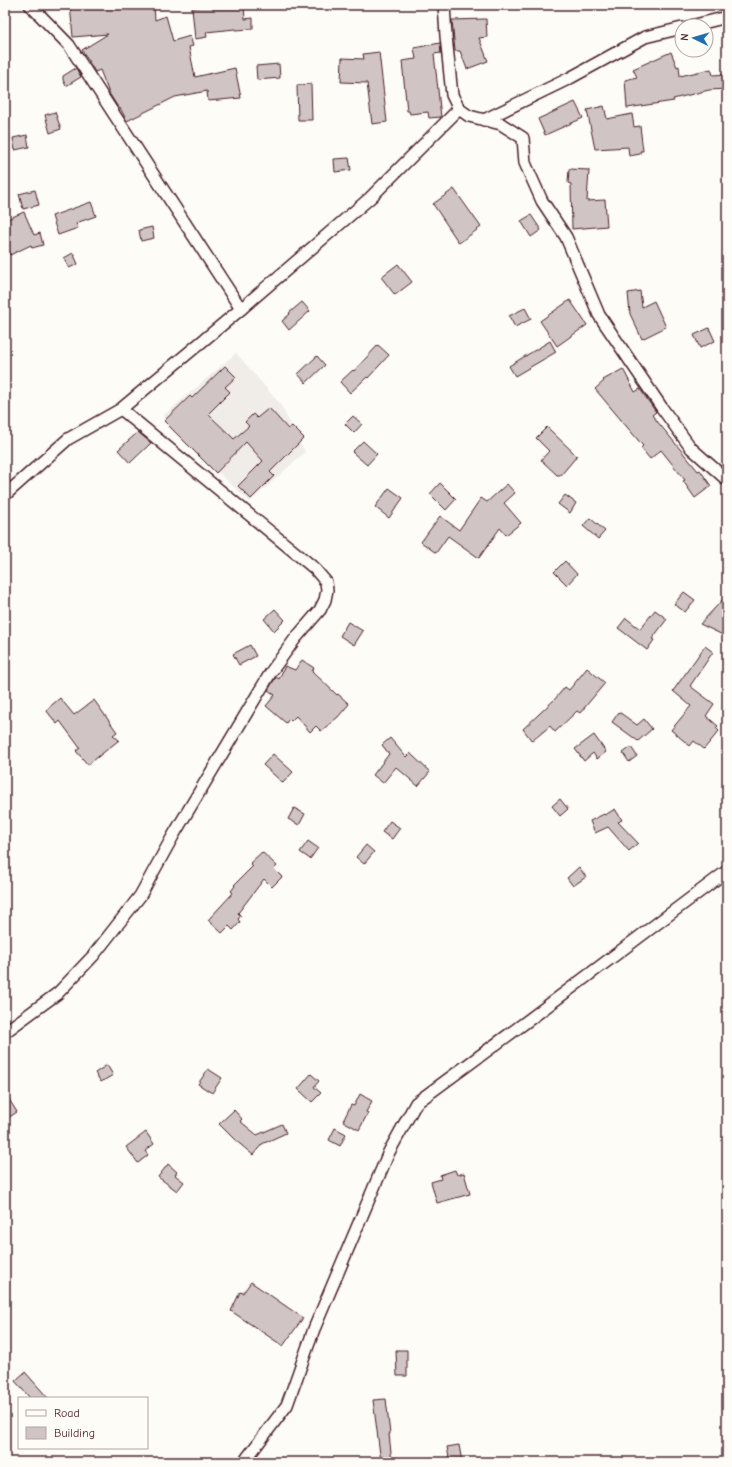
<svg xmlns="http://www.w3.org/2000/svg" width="732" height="1467" font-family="'Comic Neue',sans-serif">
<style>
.built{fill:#f0ece8}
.building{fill:#d0c5c4;stroke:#4a1f2b}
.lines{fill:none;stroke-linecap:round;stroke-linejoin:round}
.minor-casing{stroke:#4a1f2b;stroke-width:14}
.minor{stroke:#fdfcf7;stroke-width:11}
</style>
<rect width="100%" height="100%" fill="#fdfcf7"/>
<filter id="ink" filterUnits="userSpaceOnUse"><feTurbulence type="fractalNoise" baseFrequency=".025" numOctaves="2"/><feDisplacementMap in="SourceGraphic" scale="8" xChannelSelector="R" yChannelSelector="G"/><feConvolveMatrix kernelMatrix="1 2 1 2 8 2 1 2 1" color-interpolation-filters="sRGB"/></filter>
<g filter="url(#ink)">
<path class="built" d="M 236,353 L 280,404 L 305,452 L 250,502 L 168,426 L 163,416 Z"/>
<g class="building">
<path d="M 70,5 L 154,5 L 155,20 L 166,16 L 173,41 L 190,36 L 193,46 L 189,47 L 195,77 L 235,68 L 241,98 L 208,101 L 207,91 L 175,97 L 127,121 L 120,108 L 119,109 L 109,93 L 100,70 L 95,72 L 82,50 L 108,34 L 73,37 Z"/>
<path d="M 205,5 L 244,5 L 245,19 L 253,18 L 253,29 L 235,30 L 235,29 L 206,32 L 207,37 L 195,39 L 192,8 L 205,6 Z"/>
<path d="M 486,19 L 487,37 L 479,38 L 488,61 L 467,69 L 460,51 L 455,51 L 452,20 Z"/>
<path d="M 440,43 L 441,53 L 434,54 L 441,117 L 429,118 L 428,112 L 410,114 L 409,111 L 407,111 L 402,61 L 416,59 L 414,48 Z"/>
<path d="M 379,52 L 387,122 L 372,124 L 367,83 L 341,82 L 342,58 L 364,59 L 363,54 Z"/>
<path d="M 671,52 L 677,67 L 679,66 L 680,76 L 711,69 L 713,75 L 727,74 L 727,89 L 709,90 L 673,99 L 674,101 L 627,108 L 625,80 L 637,77 L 633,69 Z"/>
<path d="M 279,64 L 280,78 L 257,80 L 256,66 Z"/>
<path d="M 76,68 L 81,77 L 66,86 L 63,80 L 63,76 Z"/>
<path d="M 311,84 L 312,120 L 298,120 L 297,85 Z"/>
<path d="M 575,102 L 583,118 L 545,135 L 538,119 Z"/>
<path d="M 604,106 L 607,119 L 632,114 L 634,127 L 640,126 L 643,151 L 640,151 L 640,154 L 629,156 L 628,147 L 595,149 L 587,110 Z"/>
<path d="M 55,112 L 61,129 L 50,133 L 45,115 Z"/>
<path d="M 27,135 L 29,147 L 15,150 L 13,138 Z"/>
<path d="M 349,158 L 351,170 L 335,172 L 334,159 Z"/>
<path d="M 569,169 L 589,170 L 587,201 L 605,200 L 607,226 L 572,229 L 571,184 L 568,183 Z"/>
<path d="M 454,189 L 481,227 L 459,243 L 433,204 Z"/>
<path d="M 35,190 L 39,205 L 23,209 L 19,194 Z"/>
<path d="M 91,202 L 96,216 L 76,223 L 78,228 L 58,235 L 52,216 Z"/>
<path d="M 24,212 L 34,235 L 40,233 L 43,245 L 32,248 L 31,245 L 10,255 L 5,245 L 5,220 Z"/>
<path d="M 531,215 L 541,230 L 531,237 L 521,221 Z"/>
<path d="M 152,227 L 154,238 L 141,241 L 139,230 Z"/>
<path d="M 73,253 L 78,264 L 69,268 L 64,258 Z"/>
<path d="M 398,264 L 412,282 L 395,295 L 381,277 Z"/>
<path d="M 640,291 L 642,307 L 654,301 L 666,327 L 642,339 L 630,314 L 628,293 Z"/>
<path d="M 570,300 L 587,325 L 557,346 L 540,321 Z"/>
<path d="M 302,302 L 310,311 L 289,330 L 282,321 L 290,314 L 289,313 Z"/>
<path d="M 525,308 L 531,319 L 515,327 L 509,316 Z"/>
<path d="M 709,328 L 715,341 L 700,348 L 694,335 Z"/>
<path d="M 550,341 L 556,352 L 515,376 L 509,366 Z"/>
<path d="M 378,345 L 389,355 L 368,378 L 367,377 L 350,393 L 340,382 L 353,370 L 354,371 Z"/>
<path d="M 317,356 L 325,365 L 306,383 L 298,374 Z"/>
<path d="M 225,366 L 236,377 L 225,387 L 230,392 L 208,414 L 234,439 L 249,426 L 245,422 L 253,414 L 257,418 L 269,408 L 288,429 L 292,426 L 304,438 L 270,472 L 274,476 L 251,499 L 238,486 L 263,461 L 246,442 L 216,473 L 164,421 L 190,396 L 192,398 Z"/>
<path d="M 623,369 L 635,392 L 640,389 L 656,412 L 652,415 L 698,471 L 700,470 L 711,486 L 695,498 L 683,481 L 685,480 L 661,450 L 650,459 L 641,448 L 643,446 L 595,389 L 604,381 L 603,380 Z"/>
<path d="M 353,416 L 362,424 L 354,433 L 345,424 Z"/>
<path d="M 547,427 L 577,456 L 561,475 L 557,475 L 541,460 L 549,451 L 536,438 Z"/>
<path d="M 138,432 L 151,443 L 130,463 L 118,450 Z"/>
<path d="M 363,441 L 377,454 L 367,465 L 352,452 Z"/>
<path d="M 440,483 L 456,499 L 446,510 L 430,494 Z"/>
<path d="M 507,484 L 515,493 L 504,503 L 521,523 L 506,535 L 500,528 L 479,558 L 448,536 L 436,553 L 421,542 L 440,516 L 459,530 L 481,498 L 487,502 Z"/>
<path d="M 389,488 L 403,498 L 389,518 L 375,507 Z"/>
<path d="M 565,495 L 576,503 L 570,513 L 558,504 Z"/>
<path d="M 590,518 L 605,531 L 598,539 L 583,526 Z"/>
<path d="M 565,561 L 577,574 L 567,585 L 554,572 Z"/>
<path d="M 684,592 L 695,600 L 685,612 L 674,604 Z"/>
<path d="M 727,595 L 727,637 L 700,624 Z"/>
<path d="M 275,609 L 285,620 L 274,631 L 264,619 Z"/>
<path d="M 655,610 L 667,619 L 652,639 L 654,640 L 647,650 L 618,628 L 626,618 L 640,629 Z"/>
<path d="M 348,622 L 363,631 L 354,645 L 340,636 Z"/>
<path d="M 250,645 L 256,656 L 239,665 L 233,654 Z"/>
<path d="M 705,646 L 713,652 L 690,686 L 714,704 L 706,716 L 718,726 L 716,728 L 719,731 L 704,749 L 694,741 L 690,746 L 671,730 L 691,706 L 673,691 Z"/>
<path d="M 302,660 L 314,668 L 312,671 L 337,695 L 338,694 L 349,704 L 338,717 L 321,731 L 316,726 L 310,732 L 296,716 L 291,721 L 289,719 L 286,723 L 266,706 L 275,695 L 268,690 L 276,677 L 279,679 L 285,666 L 295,670 Z"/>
<path d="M 587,668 L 605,683 L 580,713 L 577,711 L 555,732 L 550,726 L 532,741 L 523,729 L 555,699 L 565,687 L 569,690 Z"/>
<path d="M 60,698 L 74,715 L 94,700 L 117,732 L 113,735 L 119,740 L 88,765 L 76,751 L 80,748 L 60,721 L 57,724 L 46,710 Z"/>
<path d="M 619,712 L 637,725 L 644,719 L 652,729 L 638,741 L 612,722 Z"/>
<path d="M 594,735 L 606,752 L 597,759 L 593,753 L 584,761 L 575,749 Z"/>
<path d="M 390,738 L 406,757 L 410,753 L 430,772 L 418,786 L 396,767 L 383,783 L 373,775 L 389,754 L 382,745 Z"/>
<path d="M 631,747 L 637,756 L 629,762 L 623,753 Z"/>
<path d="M 273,754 L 293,772 L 283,783 L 263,765 Z"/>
<path d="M 560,799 L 568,809 L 560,816 L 552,806 Z"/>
<path d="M 294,808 L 305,814 L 299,825 L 288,819 Z"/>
<path d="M 615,809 L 622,820 L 618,822 L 638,843 L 629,851 L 608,827 L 595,833 L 590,821 L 604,814 L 605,815 Z"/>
<path d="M 390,821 L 400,828 L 392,839 L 382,832 Z"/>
<path d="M 308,841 L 318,848 L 310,859 L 300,852 Z"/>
<path d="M 366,845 L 374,852 L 364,864 L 356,857 Z"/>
<path d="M 262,852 L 277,866 L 274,869 L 282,877 L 272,887 L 264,879 L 238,913 L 241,916 L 238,919 L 240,922 L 233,930 L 229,926 L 222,933 L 208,920 L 233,893 L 231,891 L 235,886 L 234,885 L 253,866 L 250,863 Z"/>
<path d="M 579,867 L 586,877 L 573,886 L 567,878 Z"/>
<path d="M 107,1065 L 113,1075 L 101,1082 L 95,1073 Z"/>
<path d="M 208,1069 L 222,1078 L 212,1093 L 198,1084 Z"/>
<path d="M 311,1074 L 319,1081 L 314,1087 L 321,1093 L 312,1102 L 298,1089 Z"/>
<path d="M 5,1093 L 17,1112 L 5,1120 Z"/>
<path d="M 360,1094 L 372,1101 L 366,1112 L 368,1113 L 359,1130 L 343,1121 L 351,1105 L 354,1106 Z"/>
<path d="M 234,1110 L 242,1119 L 240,1121 L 257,1135 L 282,1124 L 286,1133 L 262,1144 L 253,1155 L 234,1139 L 219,1124 Z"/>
<path d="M 335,1128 L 346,1134 L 340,1146 L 329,1140 Z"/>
<path d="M 146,1132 L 154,1144 L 145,1151 L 148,1155 L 138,1163 L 126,1147 Z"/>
<path d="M 168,1164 L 177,1172 L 175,1175 L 184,1182 L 177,1191 L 158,1177 Z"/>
<path d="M 455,1170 L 457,1175 L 464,1173 L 470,1194 L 437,1203 L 431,1182 L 441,1179 L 440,1175 Z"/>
<path d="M 251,1282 L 303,1318 L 283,1346 L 231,1311 L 240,1292 L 243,1293 Z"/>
<path d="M 396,1350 L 407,1350 L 407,1376 L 397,1376 Z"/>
<path d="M 25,1372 L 48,1398 L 30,1398 L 15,1381 Z"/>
<path d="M 386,1399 L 390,1434 L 389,1434 L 392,1462 L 381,1462 L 373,1400 Z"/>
<path d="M 459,1445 L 462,1462 L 450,1462 L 447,1447 Z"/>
</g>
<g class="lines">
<defs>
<g id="minor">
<path d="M 30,5 L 69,45 L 241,309"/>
<path d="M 444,5 L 446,36 L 452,95 L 459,109 L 469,116 L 501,124 L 523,138 L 525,163 L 542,201 L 566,237 L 599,315 L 662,408 L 691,448 L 727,480"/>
<path d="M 691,26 L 727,17"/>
<path d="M 484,120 L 570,78 L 645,37 L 682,28"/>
<path d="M 5,495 L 68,439 L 121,409 L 241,309 L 370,198 L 459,109"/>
<path d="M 5,1032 L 58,993 L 93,956 L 140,896 L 173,836 L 271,672 L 295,639 L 320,610 L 325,600 L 327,590 L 326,582 L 314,568 L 121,409"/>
<path d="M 244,1462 L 287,1405 L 314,1329 L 389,1152 L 416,1103 L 530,1019 L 727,871"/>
</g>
</defs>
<use href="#minor" class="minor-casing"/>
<use href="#minor" class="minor"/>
</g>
</g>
<rect width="732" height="1467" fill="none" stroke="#fdfcf7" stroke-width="20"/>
<rect x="10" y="10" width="712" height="1447" fill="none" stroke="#4a1f2b" stroke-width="1.5" filter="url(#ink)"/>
<rect x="18" y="1397" width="130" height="52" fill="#fdfcf7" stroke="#b5a4a5"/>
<rect x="26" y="1410" width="20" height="6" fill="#fdfcf7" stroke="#b5a4a5"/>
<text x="54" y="1417" font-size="12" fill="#4a1f2b">Road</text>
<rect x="26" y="1427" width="20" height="12" fill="#d0c5c4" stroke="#b5a4a5"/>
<text x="54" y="1437" font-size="12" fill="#4a1f2b">Building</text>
<g transform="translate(694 38) rotate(275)"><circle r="19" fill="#fdfcf7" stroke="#b5a4a5"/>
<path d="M0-3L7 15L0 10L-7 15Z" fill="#1f6fb2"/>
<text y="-6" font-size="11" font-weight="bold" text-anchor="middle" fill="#4a1f2b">N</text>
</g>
</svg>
